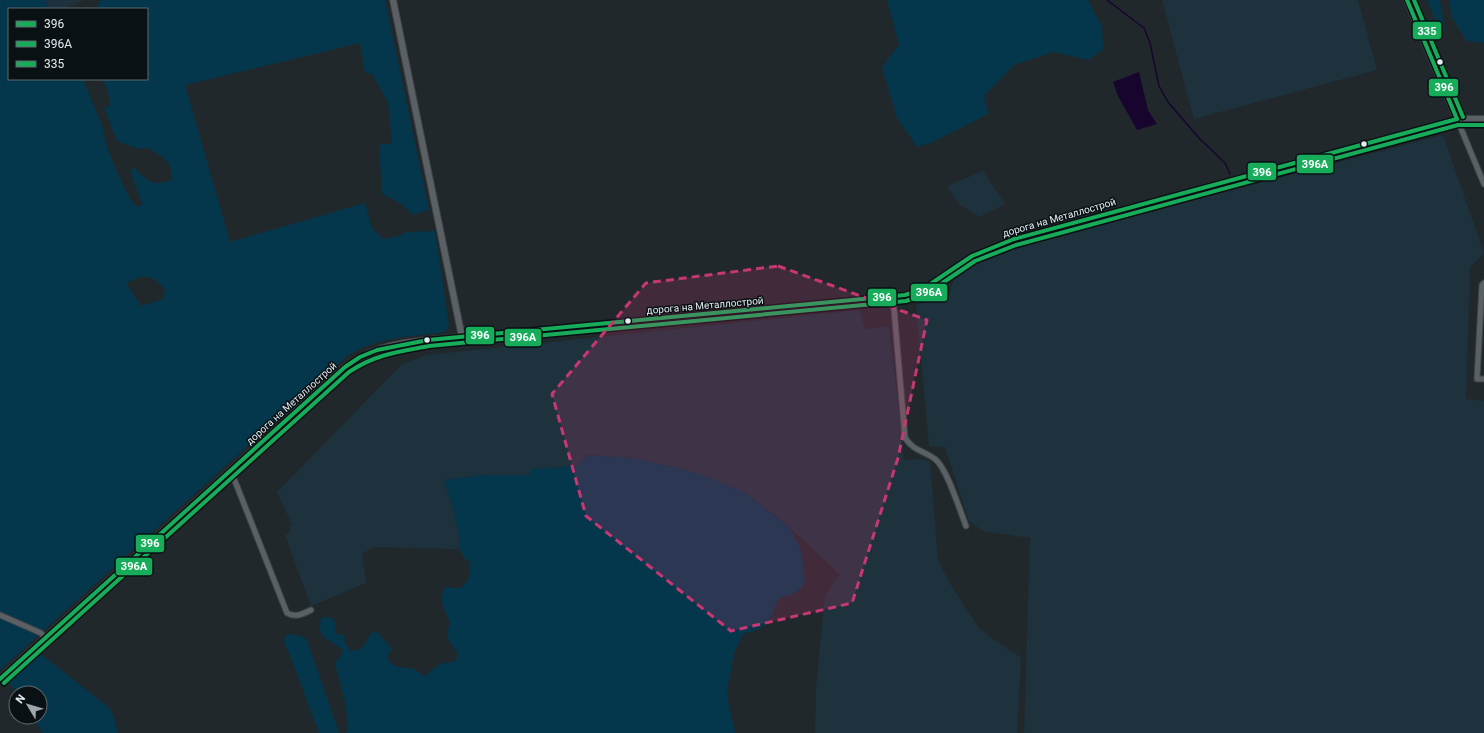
<svg xmlns="http://www.w3.org/2000/svg" width="1484" height="733" font-family="Roboto,sans-serif">
<style>
.built{fill:#1d323c}
.green{fill:#04374b;fill-rule:evenodd}
.water{fill:#17052e}
.lines{fill:none;stroke-linecap:round;stroke-linejoin:round}
.stream{stroke:#17052e;stroke-width:1.5}
.minor-casing{stroke:#3d4448;stroke-width:7}
.tertiary-casing{stroke:#3d4448;stroke-width:8}
.minor{stroke:#5a6063;stroke-width:5}
.tertiary{stroke:#5a6063;stroke-width:6}
.bus-1-casing{stroke:#0a1114;stroke-width:7}
.bus-2-casing{stroke:#0a1114;stroke-width:7}
.bus-3-casing{stroke:#0a1114;stroke-width:7}
.bus-1{stroke:#16ac5a;stroke-width:4}
.bus-2{stroke:#16ac5a;stroke-width:4}
.bus-3{stroke:#16ac5a;stroke-width:4}
.marked{fill:#c73872;fill-opacity:0.2;stroke:#c73872;stroke-width:3;stroke-dasharray:8 5;stroke-linejoin:round}
.bus-dot{fill:#e3ecf1;stroke:#0a1114;stroke-width:1.5}
.labels{text-anchor:middle;stroke-width:3;stroke-linejoin:round;paint-order:stroke}
.street-label{font-size:10px;fill:#e3ecf1;stroke:#0a1114}
.line-badge{stroke:#0a1114;stroke-width:1.5}
.badge-label{font-size:11px;text-anchor:middle;font-weight:bold;fill:#fff}
</style>
<rect width="100%" height="100%" fill="#20282c"/>
<g class="built">
<path d="M 45,0 L 84,0 L 63,9 L 49,9 Z"/>
<path d="M 1162,0 L 1358,0 L 1377,70 L 1194,119 Z"/>
<path d="M 1443,135 L 1484,253 L 1470,267 L 1466,399 L 1484,401 L 1484,733 L 1024,733 L 1030,538 L 983,531 L 969,521 L 945,447 L 929,446 L 916,305 L 949,296 L 955,274 L 981,256 Z"/>
<path d="M 983,171 L 1005,204 L 979,217 L 958,203 L 947,186 Z"/>
<path d="M 860,310 L 865,329 L 889,326 L 904,460 L 920,459 L 930,462 L 938,560 L 949,582 L 979,628 L 1000,644 L 1021,657 L 1017,733 L 815,733 L 816,689 L 825,595 L 840,575 L 808,544 L 781,520 L 744,492 L 694,472 L 634,458 L 586,455 L 579,466 L 531,469 L 530,475 L 484,475 L 444,480 L 454,512 L 459,536 L 459,549 L 373,547 L 362,554 L 366,583 L 311,606 L 285,535 L 291,532 L 289,527 L 292,525 L 277,492 L 402,364 L 427,355 Z"/>
</g>
<g class="green">
<path d="M 0,0 L 45,0 L 49,9 L 9,9 L 9,79 L 83,79 L 103,128 C 102,141 124,188 131,200 C 133,203 135,205 138,207 L 142,204 L 130,170 L 135,168 C 147,181 152,186 170,181 L 172,178 L 170,166 L 163,157 L 148,148 L 139,149 L 117,141 L 104,108 L 109,107 C 110,95 108,89 101,79 L 147,79 L 147,9 L 96,9 L 101,0 L 385,0 L 429,210 L 413,215 C 404,205 394,199 382,194 L 379,145 L 392,143 L 388,102 L 372,74 L 365,73 L 360,43 L 185,85 L 230,242 L 365,203 L 372,228 L 383,239 L 399,236 L 407,232 L 435,231 L 449,326 L 446,331 L 440,333 C 407,337 375,337 346,357 L 0,670 ZM 143,276 L 155,279 L 165,289 L 163,299 L 141,306 L 126,283 Z"/>
<path d="M 887,0 L 1088,0 L 1102,27 L 1103,50 L 1088,60 L 1054,52 L 1014,65 L 984,96 L 988,114 L 931,143 L 917,147 L 897,118 L 882,68 L 899,44 Z"/>
<path d="M 1427,0 L 1440,0 L 1445,31 L 1435,19 Z"/>
<path d="M 1449,0 L 1484,0 L 1484,43 L 1467,41 L 1452,18 Z"/>
<path d="M 586,455 L 634,458 L 694,472 L 744,492 L 789,527 L 799,545 L 802,555 L 805,583 C 797,594 791,595 779,598 C 774,607 772,620 764,626 C 759,630 749,632 743,634 L 734,653 L 728,685 L 727,697 L 735,733 L 345,733 L 348,729 L 345,702 L 335,664 L 341,655 L 343,650 C 332,640 313,638 322,617 L 332,618 L 336,622 L 335,634 L 344,634 L 345,643 L 351,651 C 367,650 364,641 373,631 L 378,633 L 392,649 L 387,657 C 394,671 403,666 413,669 C 417,671 421,674 425,676 C 430,672 435,666 441,664 C 449,660 451,666 458,657 L 457,652 L 448,639 L 447,634 L 450,622 L 444,609 L 441,598 L 445,587 C 450,587 454,589 458,588 C 469,586 471,571 470,562 L 465,559 L 459,549 L 459,536 L 454,512 L 444,480 L 484,475 L 530,475 L 530,469 L 579,466 Z"/>
<path d="M 287,634 L 301,636 L 307,640 L 339,733 L 319,733 L 289,653 C 284,645 282,641 287,634 Z"/>
<path d="M 38,652 L 107,706 L 112,712 L 118,733 L 43,733 L 32,717 L 40,717 L 40,693 L 16,693 L 7,680 Z"/>
</g>
<path class="water" d="M 1139,72 L 1148,110 L 1157,124 L 1137,130 L 1118,96 L 1113,82 Z"/>
<g class="lines">
<path class="stream" d="M 1107,0 L 1144,28 L 1150,43 L 1159,86 L 1168,102 L 1199,138 L 1225,163 L 1230,174"/>
<defs>
<g id="minor">
<path d="M 1484,283 L 1482,285 L 1477,379 L 1484,379"/>
<path d="M 893,297 L 905,438 C 915,452 923,450 935,459 C 947,468 960,511 966,526"/>
<path d="M 462,337 L 675,318 L 905,295 L 923,289 L 972,256 L 1014,239 L 1457,119 L 1484,184"/>
<path d="M 231,471 L 287,613 C 295,618 303,614 311,610"/>
<path d="M 0,615 L 41,633 L 46,639"/>
</g>
<g id="tertiary">
<path d="M 1407,0 L 1457,119 L 1484,119"/>
<path d="M 0,679 L 345,367 C 350,364 355,360 361,357 C 391,341 429,340 462,337 L 393,0"/>
</g>
</defs>
<use href="#minor" class="minor-casing"/>
<use href="#tertiary" class="tertiary-casing"/>
<use href="#minor" class="minor"/>
<use href="#tertiary" class="tertiary"/>
<defs>
<g id="bus-1">
<path d="M 1407,0 L 1457,119"/>
<path d="M 0,679 L 345,367 L 360,357 L 377,350 L 428,340 L 905,295 L 923,289 L 972,256 L 1014,239 L 1457,119"/>
</g>
<path id="bus-2" d="M 4,683 L 349,372 C 376,354 398,352 429,346 L 906,301 L 926,294 L 975,261 L 1016,245 L 1458,125 L 1484,125"/>
<path id="bus-3" d="M 1414,0 L 1463,117"/>
</defs>
<use href="#bus-1" class="bus-1-casing"/>
<use href="#bus-2" class="bus-2-casing"/>
<use href="#bus-3" class="bus-3-casing"/>
<use href="#bus-1" class="bus-1"/>
<use href="#bus-2" class="bus-2"/>
<use href="#bus-3" class="bus-3"/>
</g>
<path class="marked" d="M 778,266 L 927,320 L 898,458 L 852,603 L 731,631 L 586,516 L 552,394 L 646,283 Z"/>
<g class="bus-dot">
<circle cx="1440" cy="62" r="3.5"/>
<circle cx="1364" cy="144" r="3.5"/>
<circle cx="628" cy="321" r="3.5"/>
<circle cx="427" cy="340" r="3.5"/>
</g>
<g class="labels">
<g class="street-label">
<text transform="translate(1059 217) rotate(-16)" y="4">дорога на Металлострой</text>
<text transform="translate(705 305) rotate(-5)" y="4">дорога на Металлострой</text>
<text transform="translate(291 403) rotate(-42)" y="4">дорога на Металлострой</text>
</g>
</g>
<g class="line-badge">
<rect x="1412" y="21" width="30" height="19" rx="4" fill="#16ac5a"/>
<rect x="1428" y="78" width="31" height="19" rx="4" fill="#16ac5a"/>
<rect x="1296" y="154" width="38" height="20" rx="4" fill="#16ac5a"/>
<rect x="1247" y="162" width="30" height="19" rx="4" fill="#16ac5a"/>
<rect x="910" y="283" width="38" height="19" rx="4" fill="#16ac5a"/>
<rect x="867" y="288" width="30" height="19" rx="4" fill="#16ac5a"/>
<rect x="465" y="326" width="30" height="19" rx="4" fill="#16ac5a"/>
<rect x="504" y="328" width="38" height="19" rx="4" fill="#16ac5a"/>
<rect x="135" y="534" width="30" height="19" rx="4" fill="#16ac5a"/>
<rect x="115" y="557" width="38" height="19" rx="4" fill="#16ac5a"/>
</g>
<g class="badge-label">
<text x="1427" y="35">335</text>
<text x="1444" y="91">396</text>
<text x="1315" y="168">396А</text>
<text x="1262" y="176">396</text>
<text x="929" y="296">396А</text>
<text x="882" y="301">396</text>
<text x="480" y="339">396</text>
<text x="523" y="341">396А</text>
<text x="150" y="547">396</text>
<text x="134" y="570">396А</text>
</g>
<rect x="8" y="8" width="140" height="72" fill="#0a1114" stroke="#61696c"/>
<rect x="16" y="21" width="20" height="6" fill="#16ac5a" stroke="#61696c"/>
<text x="44" y="28" font-size="12" fill="#e3ecf1">396</text>
<rect x="16" y="41" width="20" height="6" fill="#16ac5a" stroke="#61696c"/>
<text x="44" y="48" font-size="12" fill="#e3ecf1">396А</text>
<rect x="16" y="61" width="20" height="6" fill="#16ac5a" stroke="#61696c"/>
<text x="44" y="68" font-size="12" fill="#e3ecf1">335</text>
<g transform="translate(28 705) rotate(308)"><circle r="19" fill="#0a1114" stroke="#61696c"/>
<path d="M0-3L7 15L0 10L-7 15Z" fill="#9fa7ac"/>
<text y="-6" font-size="11" font-weight="bold" text-anchor="middle" fill="#e3ecf1">N</text>
</g>
</svg>
